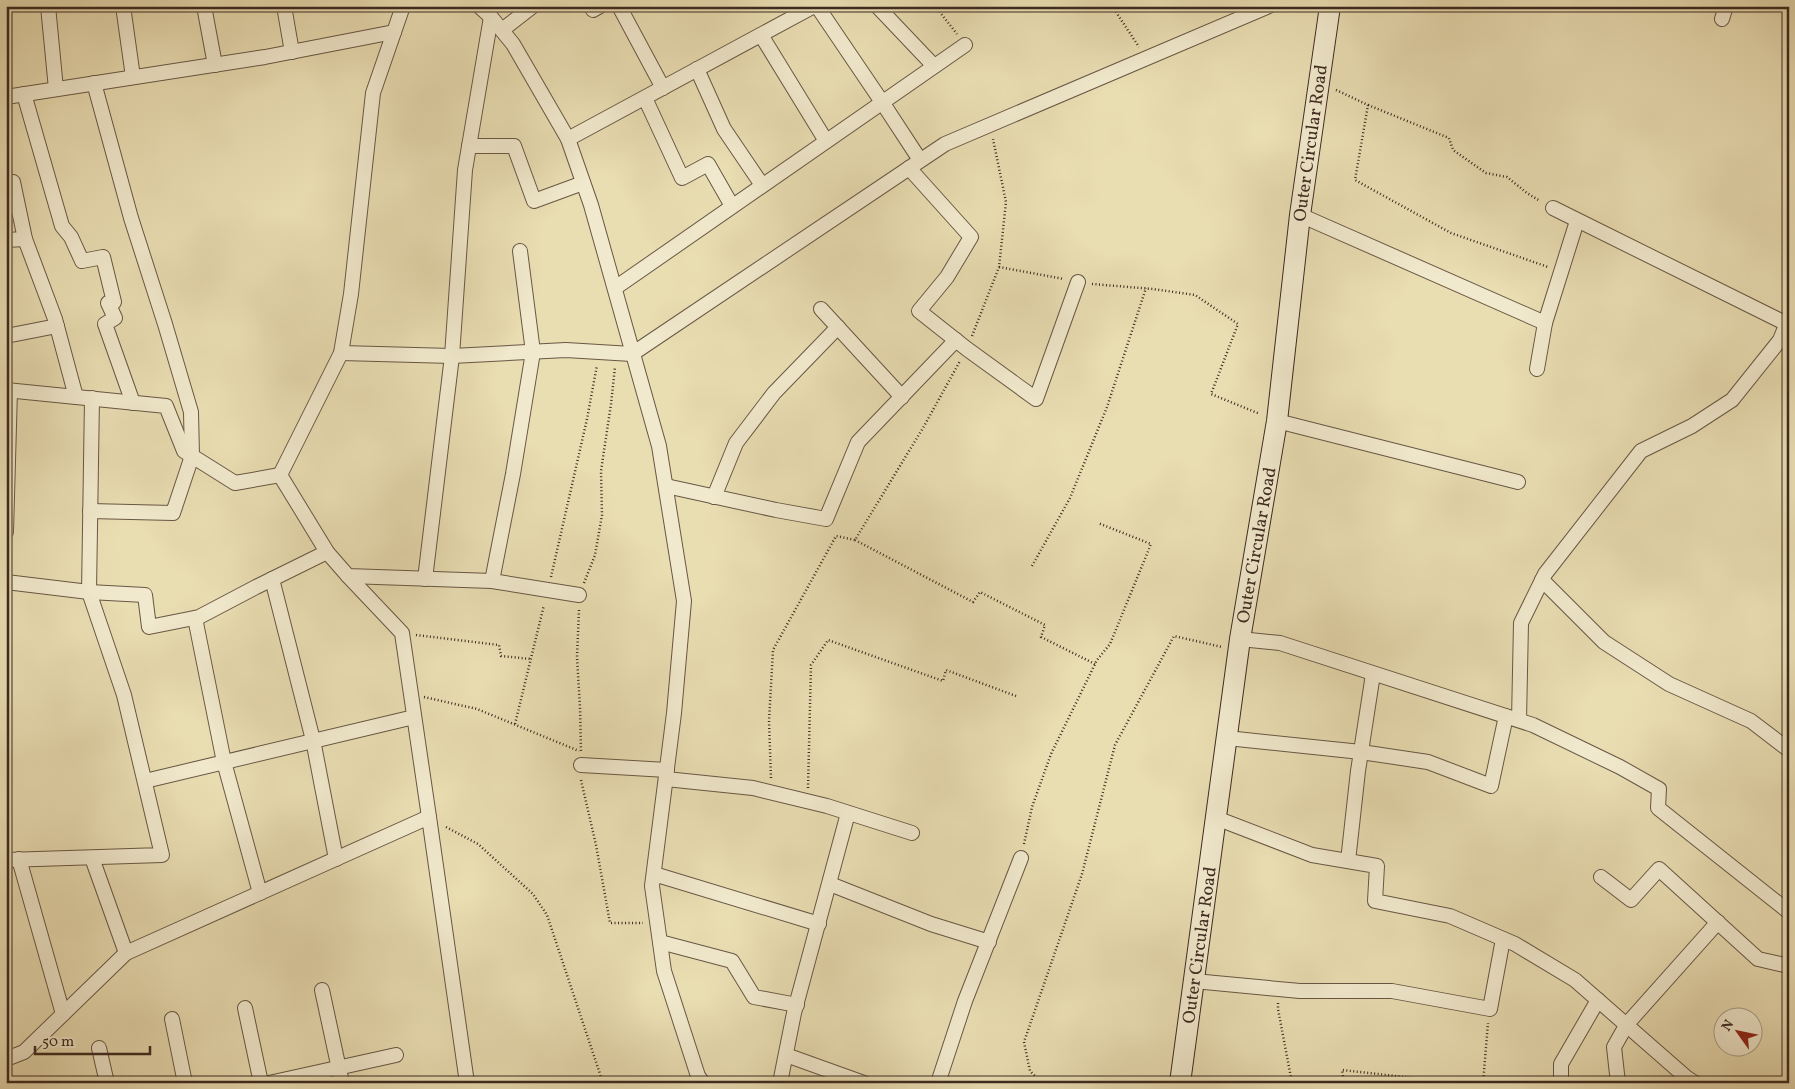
<svg xmlns="http://www.w3.org/2000/svg" width="1795" height="1089" font-family="Vollkorn,serif">
<style>
.lines{fill:none;stroke-linecap:round;stroke-linejoin:round}
.street-casing{stroke:#685744;stroke-width:16}
.secondary-casing{stroke:#3d2a20;stroke-width:22}
.path{stroke:#3d2a20;stroke-width:2.5;stroke-dasharray:1 2.5;stroke-linecap:butt}
.street{stroke:#f1e9cd;stroke-width:14}
.secondary{stroke:#f1e9cd;stroke-width:20}
.labels{text-anchor:middle;stroke-width:4;stroke-linejoin:round;paint-order:stroke}
.street-label{font-size:18px;fill:#3d2a20;stroke:#f1e9cd}
</style>
<rect width="100%" height="100%" fill="#e9ddb2"/>
<filter id="stains"><feTurbulence type="fractalNoise" baseFrequency=".004" numOctaves="4"/><feColorMatrix values="0 0 0 0 .2 0 0 0 0 .09 0 0 0 0 .02 0 0 0 .5 -.17"/></filter>
<radialGradient id="worn" r=".72"><stop offset=".6" stop-color="#630" stop-opacity="0"/><stop offset="1" stop-color="#630" stop-opacity=".3"/></radialGradient>
<g class="lines">
<defs>
<g id="street">
<path d="M 48,6 L 56,89"/>
<path d="M 123,6 L 133,77"/>
<path d="M 204,6 L 215,65"/>
<path d="M 284,6 L 292,52"/>
<path d="M 479,6 L 491,17 L 513,44 L 568,139 L 591,205 L 659,446 L 684,601 L 674,713 L 652,886 L 664,971 L 698,1076 L 703,1083"/>
<path d="M 591,6 L 593,10 L 600,6"/>
<path d="M 619,6 L 663,88"/>
<path d="M 817,6 L 882,102 L 920,160"/>
<path d="M 877,6 L 934,66"/>
<path d="M 1722,19 L 1726,6"/>
<path d="M 502,30 L 533,6"/>
<path d="M 761,35 L 826,141"/>
<path d="M 697,69 L 724,129 L 762,185"/>
<path d="M 24,94 L 62,226 L 71,237 L 82,261 L 103,257 L 114,302 L 108,303 L 115,318 L 105,324 L 133,403"/>
<path d="M 6,97 L 265,57 L 394,32"/>
<path d="M 645,98 L 682,178 L 708,164 L 732,206"/>
<path d="M 568,139 L 814,6"/>
<path d="M 469,146 L 514,146 L 534,201 L 583,183"/>
<path d="M 909,168 L 971,237 L 947,277 L 919,311 L 967,349 L 1036,399 L 1078,282"/>
<path d="M 6,183 L 13,182 L 25,239 L 55,319 L 76,397"/>
<path d="M 1553,208 L 1789,325"/>
<path d="M 1300,215 L 1545,323"/>
<path d="M 6,240 L 25,239"/>
<path d="M 615,288 L 965,45"/>
<path d="M 821,309 L 902,397"/>
<path d="M 6,336 L 57,326"/>
<path d="M 341,353 L 452,356 L 566,350 L 632,354 L 945,144 L 1269,6"/>
<path d="M 1537,369 L 1545,323 L 1577,221"/>
<path d="M 6,390 L 166,406 L 184,451 L 235,483 L 280,475"/>
<path d="M 1277,421 L 1518,482"/>
<path d="M 666,486 L 776,510 L 826,519 L 858,442 L 956,340"/>
<path d="M 714,497 L 736,443 L 774,393 L 838,327"/>
<path d="M 90,511 L 173,513 L 192,456 L 191,412 L 165,324 L 131,218 L 94,83"/>
<path d="M 6,532 L 10,390"/>
<path d="M 327,552 L 348,576 L 492,581 L 579,595"/>
<path d="M 348,576 L 402,633 L 429,817"/>
<path d="M 272,579 L 313,740 L 336,859"/>
<path d="M 425,579 L 452,356 L 465,170 L 491,17"/>
<path d="M 1542,580 L 1604,642 L 1669,684 L 1751,721 L 1789,750"/>
<path d="M 492,581 L 513,474 L 533,352 L 520,251"/>
<path d="M 6,582 L 89,592 L 145,595 L 149,627 L 199,617 L 256,587 L 327,552 L 280,475 L 341,353 L 351,294 L 373,93 L 403,6"/>
<path d="M 195,618 L 224,762 L 260,893"/>
<path d="M 1240,639 L 1280,643 L 1533,725 L 1620,767 L 1659,789 L 1658,808 L 1789,912"/>
<path d="M 1519,720 L 1521,623 L 1545,574 L 1641,451 L 1692,426 L 1732,400 L 1780,340 L 1789,318"/>
<path d="M 1227,738 L 1361,752 L 1428,762 L 1491,786 L 1506,716"/>
<path d="M 581,765 L 667,770"/>
<path d="M 666,779 L 753,788 L 827,806 L 912,833"/>
<path d="M 145,781 L 414,717"/>
<path d="M 1216,818 L 1312,855 L 1377,866 L 1375,901 L 1450,916 L 1515,944 L 1575,980 L 1687,1078 L 1695,1083"/>
<path d="M 92,858 L 126,953"/>
<path d="M 19,859 L 63,1014"/>
<path d="M 6,860 L 162,855 L 124,695 L 89,592 L 92,398"/>
<path d="M 1348,861 L 1358,771 L 1373,674"/>
<path d="M 654,874 L 819,924"/>
<path d="M 1601,877 L 1631,900 L 1659,869 L 1758,959 L 1789,966"/>
<path d="M 830,884 L 931,924 L 989,942"/>
<path d="M 660,942 L 732,961 L 754,997 L 797,1005"/>
<path d="M 1194,981 L 1300,991 L 1392,991 L 1490,1009 L 1503,939"/>
<path d="M 322,990 L 342,1083"/>
<path d="M 245,1008 L 261,1083"/>
<path d="M 172,1019 L 185,1083"/>
<path d="M 99,1048 L 107,1083"/>
<path d="M 786,1055 L 864,1083"/>
<path d="M 6,1059 L 24,1052 L 126,953 L 429,817 L 467,1083"/>
<path d="M 269,1083 L 396,1055"/>
<path d="M 780,1083 L 794,1013 L 848,813"/>
<path d="M 938,1083 L 965,1001 L 1021,858"/>
<path d="M 1561,1083 L 1561,1064 L 1598,1000"/>
<path d="M 1618,1083 L 1614,1047 L 1627,1024 L 1718,922"/>
</g>
<path id="secondary" d="M 1180,1083 L 1240,639 L 1277,421 L 1300,215 L 1330,6"/>
</defs>
<use href="#street" class="street-casing"/>
<use href="#secondary" class="secondary-casing"/>
<g class="path">
<path d="M 935,6 L 957,34"/>
<path d="M 1112,6 L 1139,47"/>
<path d="M 1336,90 L 1368,105 L 1355,180 L 1451,233 L 1548,267"/>
<path d="M 1368,105 L 1449,138 L 1453,150 L 1486,173 L 1507,177 L 1527,193 L 1540,201"/>
<path d="M 999,267 L 1064,279"/>
<path d="M 1092,284 L 1153,289 L 1195,295 L 1238,324 L 1211,394 L 1260,414"/>
<path d="M 972,336 L 999,267 L 1006,202 L 993,139"/>
<path d="M 855,540 L 973,602 L 980,592 L 1045,625 L 1041,637 L 1095,664"/>
<path d="M 1032,566 L 1070,498 L 1107,407 L 1146,288"/>
<path d="M 551,577 L 587,419 L 597,365"/>
<path d="M 584,583 L 595,555 L 602,515 L 601,471 L 611,404 L 615,367"/>
<path d="M 579,610 L 577,657 L 580,708 L 581,752"/>
<path d="M 416,635 L 499,645 L 501,656 L 531,659"/>
<path d="M 424,697 L 477,709 L 579,751"/>
<path d="M 515,724 L 544,605"/>
<path d="M 771,778 L 769,721 L 773,650 L 836,536 L 855,540 L 923,428 L 960,361"/>
<path d="M 581,780 L 596,845 L 610,923 L 643,923"/>
<path d="M 808,788 L 811,665 L 828,640 L 943,681 L 946,670 L 1016,696"/>
<path d="M 446,827 L 478,844 L 533,894 L 547,915 L 603,1083"/>
<path d="M 1024,844 L 1032,807 L 1051,754 L 1097,660 L 1110,644 L 1151,544 L 1098,523"/>
<path d="M 1278,1003 L 1278,1009 L 1292,1083"/>
<path d="M 1042,1083 L 1030,1071 L 1024,1042 L 1082,874 L 1115,745 L 1174,636 L 1222,647"/>
<path d="M 1344,1083 L 1342,1070 L 1458,1083"/>
<path d="M 1483,1083 L 1488,1023"/>
</g>
<use href="#street" class="street"/>
<use href="#secondary" class="secondary"/>
</g>
<g class="labels">
<g class="street-label">
<text transform="translate(1310 143) rotate(-82)" y="6">Outer Circular Road</text>
<text transform="translate(1256 545) rotate(-80)" y="6">Outer Circular Road</text>
<text transform="translate(1199 945) rotate(-82)" y="6">Outer Circular Road</text>
</g>
</g>
<rect width="1795" height="1089" fill="none" stroke="#e9ddb2" stroke-width="25"/>
<rect x="8" y="8" width="1780" height="1074" fill="none" stroke="#3d2a20" stroke-width="2.5"/>
<rect x="12" y="12" width="1770" height="1064" fill="none" stroke="#3d2a20"/>
<g transform="translate(1738 1032) rotate(303)"><circle r="24" fill="#f1e9cd" stroke="#a99d88"/>
<path d="M0-4L9 19L0 12L-9 19Z" fill="#8f2418"/>
<text y="-8" font-size="14" font-weight="bold" text-anchor="middle" fill="#3d2a20">N</text>
</g>
<path d="M35 1046v8h115v-8" fill="none" stroke="#3d2a20" stroke-width="2.5"/>
<text x="42" y="1046" font-size="15" fill="#3d2a20" stroke="#f1e9cd" stroke-width="4" paint-order="stroke">50 m</text>
<rect width="100%" height="100%" filter="url(#stains)"/>
<rect width="100%" height="100%" fill="url(#worn)"/>
</svg>
